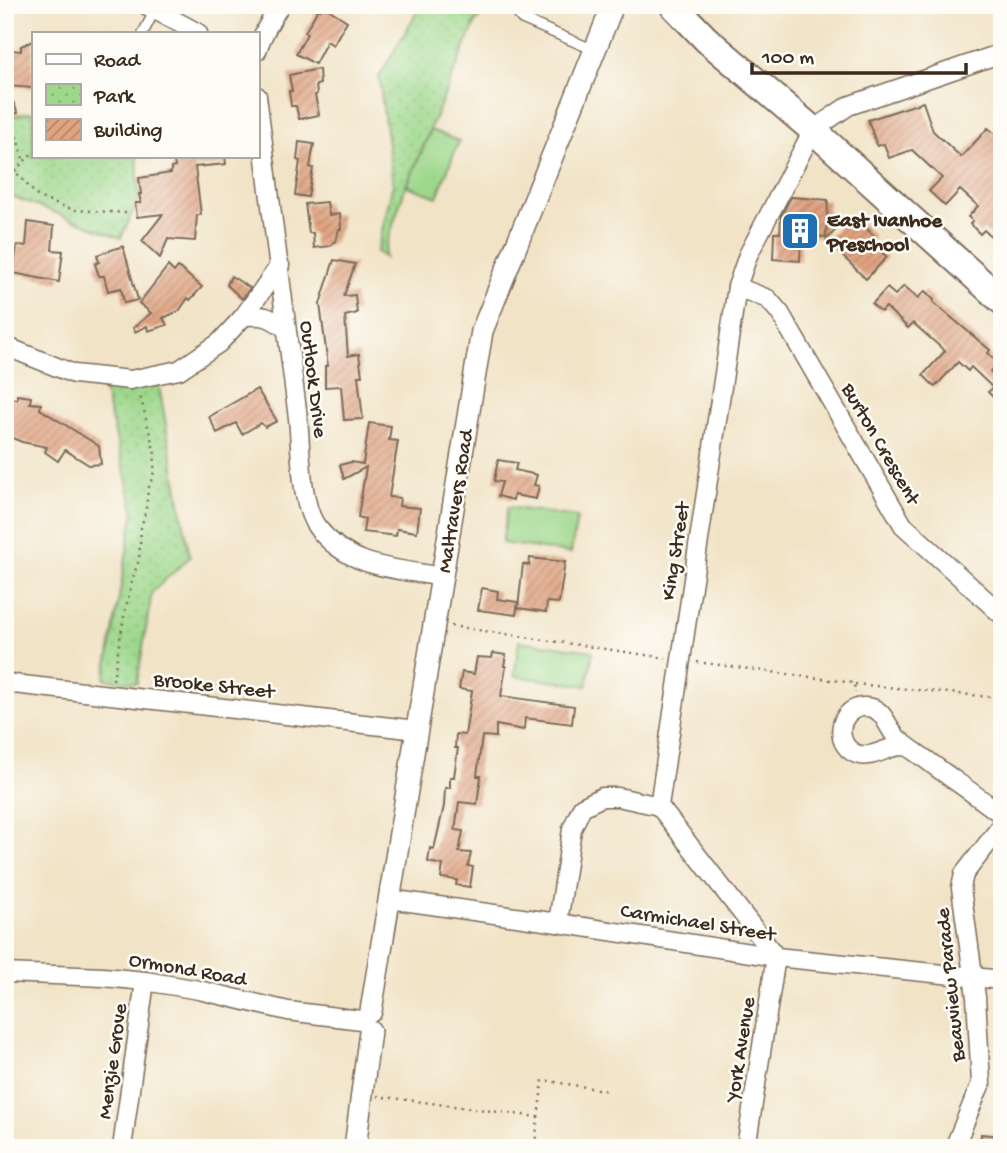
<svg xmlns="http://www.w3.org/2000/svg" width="1007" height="1153" font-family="'Gochi Hand',sans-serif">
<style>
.grass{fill:#9cd78a;stroke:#6c8054;stroke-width:2}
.park{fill:url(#park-dots);stroke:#6c8054;stroke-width:2}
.building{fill:url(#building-hatch)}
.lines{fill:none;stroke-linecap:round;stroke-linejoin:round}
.service-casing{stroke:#7b6b59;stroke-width:12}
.minor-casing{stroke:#7b6b59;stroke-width:21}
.tertiary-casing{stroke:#7b6b59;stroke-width:24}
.primary-casing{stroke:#7b6b59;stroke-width:30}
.path{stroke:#7b6b59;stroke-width:2.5;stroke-dasharray:2 5;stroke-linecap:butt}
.service{stroke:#fff;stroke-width:9}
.minor{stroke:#fff;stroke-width:18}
.tertiary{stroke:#fff;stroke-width:21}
.primary{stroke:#fff;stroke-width:26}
.labels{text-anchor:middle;stroke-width:5;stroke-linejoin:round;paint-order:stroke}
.poi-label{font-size:21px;font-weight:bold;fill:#3b2a1e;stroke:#fdfcf7;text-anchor:start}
.street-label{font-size:21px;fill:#3b2a1e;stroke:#fdfcf7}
</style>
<defs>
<pattern id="park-dots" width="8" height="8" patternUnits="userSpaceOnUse" patternTransform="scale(1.75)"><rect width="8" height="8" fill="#9cd78a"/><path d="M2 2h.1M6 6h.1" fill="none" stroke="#87b977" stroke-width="1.8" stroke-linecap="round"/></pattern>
<pattern id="building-hatch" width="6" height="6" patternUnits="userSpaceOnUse" patternTransform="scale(1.75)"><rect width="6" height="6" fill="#e0a381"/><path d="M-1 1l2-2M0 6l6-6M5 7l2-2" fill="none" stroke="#b78569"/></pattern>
</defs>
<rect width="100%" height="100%" fill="#fdfcf7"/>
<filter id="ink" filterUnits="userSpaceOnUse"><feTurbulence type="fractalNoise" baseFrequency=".0143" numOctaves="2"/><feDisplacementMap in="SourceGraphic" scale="14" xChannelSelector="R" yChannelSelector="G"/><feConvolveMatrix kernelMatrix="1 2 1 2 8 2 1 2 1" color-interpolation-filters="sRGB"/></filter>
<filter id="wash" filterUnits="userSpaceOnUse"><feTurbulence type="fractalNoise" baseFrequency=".00686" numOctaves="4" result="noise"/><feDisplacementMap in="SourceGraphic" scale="28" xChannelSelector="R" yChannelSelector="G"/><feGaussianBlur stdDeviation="1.57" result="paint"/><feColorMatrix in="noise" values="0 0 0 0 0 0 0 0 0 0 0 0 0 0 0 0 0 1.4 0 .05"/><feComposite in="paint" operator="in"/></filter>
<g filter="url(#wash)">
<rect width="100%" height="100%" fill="#f1e3c6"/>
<g class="grass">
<path d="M 431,130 L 459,141 L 437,197 L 407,186 Z"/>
<path d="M 508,507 L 577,517 L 571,553 L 502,543 Z"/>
<path d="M 519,641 L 593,651 L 587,686 L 514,676 Z"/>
</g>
<g class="park">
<path d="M 421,5 L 493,5 L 476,21 L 405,188 L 385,250 L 385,258 L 377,252 L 393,184 L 379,77 Z"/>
<path d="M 33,112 L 33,156 L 137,156 L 139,198 L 121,238 L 14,197 L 5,196 L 5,120 L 8,117 Z"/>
<path d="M 158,381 L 190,557 L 152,592 L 137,683 L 105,679 L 134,510 L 102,382 Z"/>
</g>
<g id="blocks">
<g class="building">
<path d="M 322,5 L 347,21 L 333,45 L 327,41 L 315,64 L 296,54 L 307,34 L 305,32 L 318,9 L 320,10 Z"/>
<path d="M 33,41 L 33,88 L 6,86 L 18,113 L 5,116 L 5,56 L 11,56 L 12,50 L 21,51 L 21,46 Z"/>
<path d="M 319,69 L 320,84 L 316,85 L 317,94 L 315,95 L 319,115 L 299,119 L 296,106 L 291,106 L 289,91 L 292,91 L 289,75 Z"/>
<path d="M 923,102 L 933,131 L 961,157 L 988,128 L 1002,140 L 1002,246 L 984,230 L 980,234 L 970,224 L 973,221 L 968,217 L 978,206 L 960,190 L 945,206 L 929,191 L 942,178 L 912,150 L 889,158 L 884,144 L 877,146 L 868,120 Z"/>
<path d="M 299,142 L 314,144 L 310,167 L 313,168 L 308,197 L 295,195 L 300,161 L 297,160 Z"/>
<path d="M 173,156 L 225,156 L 226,164 L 195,167 L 201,215 L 197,215 L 195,241 L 168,239 L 160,258 L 142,241 L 163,214 L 137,217 L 135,203 L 141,203 L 139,194 L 141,194 L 139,178 L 171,173 L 171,168 L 175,167 Z"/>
<path d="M 791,197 L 828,200 L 826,237 L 801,235 L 800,261 L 773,259 L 774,233 L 780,233 L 781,216 Z"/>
<path d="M 327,202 L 329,215 L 340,214 L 341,229 L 339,229 L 336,240 L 330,246 L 314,248 L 313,233 L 309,233 L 305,204 Z"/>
<path d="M 856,218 L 874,236 L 870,241 L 887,257 L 866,279 L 826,240 L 844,221 L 848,226 Z"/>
<path d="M 28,222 L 54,226 L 52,250 L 63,251 L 59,282 L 13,273 L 17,245 L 26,246 Z"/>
<path d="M 123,246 L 138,300 L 124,303 L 121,288 L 108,291 L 104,276 L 99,276 L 95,264 L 99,262 L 97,255 Z"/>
<path d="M 334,260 L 355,264 L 344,296 L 355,295 L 357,313 L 345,316 L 348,356 L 359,354 L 362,376 L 358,376 L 363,419 L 344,420 L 341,386 L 325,387 L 325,366 L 328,366 L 320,304 Z"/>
<path d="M 168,266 L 174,272 L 178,267 L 202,287 L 190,300 L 188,298 L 179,311 L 163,318 L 167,325 L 148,331 L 147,326 L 135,332 L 133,328 L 151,313 L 139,303 Z"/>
<path d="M 231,276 L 250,288 L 242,299 L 227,285 Z"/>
<path d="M 904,286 L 918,298 L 925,291 L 934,300 L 933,302 L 990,350 L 988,353 L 998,363 L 990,371 L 1000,381 L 1002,379 L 1002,406 L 988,392 L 993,388 L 971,367 L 968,371 L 958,362 L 935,387 L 923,375 L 945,351 L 913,323 L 908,328 L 886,307 L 881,312 L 872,304 L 887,288 L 895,295 Z"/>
<path d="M 257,389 L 277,421 L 265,427 L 261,423 L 242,434 L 236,423 L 217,433 L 209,417 Z"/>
<path d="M 17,395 L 31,397 L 30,403 L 41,404 L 40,409 L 99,446 L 101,464 L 89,465 L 65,450 L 58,461 L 45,452 L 47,447 L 22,442 L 5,435 L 5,398 L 17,399 Z"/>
<path d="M 369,423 L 391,426 L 389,440 L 398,441 L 389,497 L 400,498 L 399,506 L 420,508 L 417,532 L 397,529 L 396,536 L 363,532 L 365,519 L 358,517 L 366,467 L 344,479 L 340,465 L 351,462 L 363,464 Z"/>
<path d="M 498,460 L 517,463 L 515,470 L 537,475 L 534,485 L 539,486 L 536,499 L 514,495 L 513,500 L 498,496 L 502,482 L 494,481 Z"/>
<path d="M 530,558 L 565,562 L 559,603 L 547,602 L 546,612 L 518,608 L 523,564 L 529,565 Z"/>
<path d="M 482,588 L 498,591 L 497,599 L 518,602 L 516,615 L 478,610 Z"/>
<path d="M 493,653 L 506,655 L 504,666 L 506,666 L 501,696 L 574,706 L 572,724 L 525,718 L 524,730 L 496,725 L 496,737 L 482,736 L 477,776 L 481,776 L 477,804 L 459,802 L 455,830 L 463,831 L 459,852 L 471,853 L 468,866 L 473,867 L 470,887 L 456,885 L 457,880 L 441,878 L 443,865 L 428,862 L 430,848 L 434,849 L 444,806 L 445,788 L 450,788 L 450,777 L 454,777 L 458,748 L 455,748 L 456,734 L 465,735 L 472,691 L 459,689 L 462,672 L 474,674 L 477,657 L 492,658 Z"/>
<path d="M 981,1134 L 1002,1136 L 1002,1148 L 980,1147 Z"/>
</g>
</g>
</g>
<g filter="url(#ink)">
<use href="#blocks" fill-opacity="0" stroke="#7b6b59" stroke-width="2"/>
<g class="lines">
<defs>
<g id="service">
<path d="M 510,5 L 522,19 L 594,50"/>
<path d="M 143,33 L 155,10"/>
</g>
<g id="minor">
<path d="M 146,5 L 198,33"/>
<path d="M 257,51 C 262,34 271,20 280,5"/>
<path d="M 257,96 C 270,204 285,311 298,418 C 301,447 300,505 317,527 C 350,569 394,568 442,577"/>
<path d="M 737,287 L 768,299 L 780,313 L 903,525 L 1002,615"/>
<path d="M 244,316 C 264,315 270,316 286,329"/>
<path d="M 5,346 L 74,374 L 130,380 L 179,370 L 219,343 L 244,316 L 280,265"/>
<path d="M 5,683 L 417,730"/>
<path d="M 907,746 C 902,746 896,746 891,748 C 881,751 871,757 860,755 C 833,749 836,708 864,707 C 884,706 886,726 897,738 C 907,747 920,755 932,764 C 955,781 979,797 1002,815"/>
<path d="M 389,899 L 558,923 L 776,957 L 1002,980"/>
<path d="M 558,923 L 572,829 L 582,807 L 602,797 L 618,797 L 659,806"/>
<path d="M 5,973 L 103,977 L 145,981 L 199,990 L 288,1011 L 361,1020"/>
<path d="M 122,1148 L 145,981"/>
<path d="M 746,1148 L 776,957 L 659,806 L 737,287 L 748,255 L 813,130 L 848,106 L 1002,53"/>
<path d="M 954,1148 L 981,1083 L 976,997 L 961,888 L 964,874 L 1002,825"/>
</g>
<g id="tertiary">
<path d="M 371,1011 L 482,331 L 613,5"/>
<path d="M 355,1148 L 370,1031"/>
</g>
<path id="primary" d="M 673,5 L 706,39 L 813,130 L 1002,301"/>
</defs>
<use href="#service" class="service-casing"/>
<use href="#minor" class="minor-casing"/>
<use href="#tertiary" class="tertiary-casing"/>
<use href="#primary" class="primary-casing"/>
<g class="path">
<path d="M 8,117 L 15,131 L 24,162"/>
<path d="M 15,171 L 33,152"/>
<path d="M 5,173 L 15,171 L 38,197 L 56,204 L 75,210 L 128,213"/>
<path d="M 451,626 L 666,658"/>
<path d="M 697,662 L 854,683 L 855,693"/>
<path d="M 113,680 L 125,611 L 134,574 L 139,560 L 141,528 L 146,509 L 148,490 L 154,472 L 155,454 L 140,395"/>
<path d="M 855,684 L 1002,698"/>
<path d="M 377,1096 L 538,1117 L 535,1145"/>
<path d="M 538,1117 L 543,1080 L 609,1091"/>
</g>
<use href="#service" class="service"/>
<use href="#minor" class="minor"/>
<use href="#tertiary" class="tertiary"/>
<use href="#primary" class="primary"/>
</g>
</g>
<defs>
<symbol id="building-square" viewBox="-11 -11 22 22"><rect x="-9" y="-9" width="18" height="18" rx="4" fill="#1f6fb2" stroke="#fdfcf7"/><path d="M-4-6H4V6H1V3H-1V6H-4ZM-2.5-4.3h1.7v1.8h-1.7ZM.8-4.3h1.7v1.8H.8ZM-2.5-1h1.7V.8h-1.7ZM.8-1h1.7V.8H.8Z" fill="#fff"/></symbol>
</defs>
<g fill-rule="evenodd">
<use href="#building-square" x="778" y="209" width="44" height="44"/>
</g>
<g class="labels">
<g class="poi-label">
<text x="827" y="226">East Ivanhoe<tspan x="827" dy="24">Preschool</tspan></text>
</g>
<g class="street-label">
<text transform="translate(315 379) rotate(83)" y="7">Outlook Drive</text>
<text transform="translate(882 443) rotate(60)" y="7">Burton Crescent</text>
<text transform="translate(454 501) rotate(-81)" y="7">Maltravers Road</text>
<text transform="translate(674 551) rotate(-81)" y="7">King Street</text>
<text transform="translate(214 684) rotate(6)" y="7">Brooke Street</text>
<text transform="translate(698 921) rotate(9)" y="7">Carmichael Street</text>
<text transform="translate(188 968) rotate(10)" y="7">Ormond Road</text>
<text transform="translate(949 985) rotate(-96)" y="7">Beauview Parade</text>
<text transform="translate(739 1049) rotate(-81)" y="7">York Avenue</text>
<text transform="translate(111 1061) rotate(-82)" y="7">Menzie Grove</text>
</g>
</g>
<rect width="1007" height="1153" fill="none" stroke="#fdfcf7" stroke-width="28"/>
<rect x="32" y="32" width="228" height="126" fill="#fdfcf7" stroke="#afa8a0" stroke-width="2"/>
<rect x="46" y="54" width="35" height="10" fill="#ffffff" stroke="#afa8a0" stroke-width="2"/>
<text x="94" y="66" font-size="21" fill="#3b2a1e">Road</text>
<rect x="46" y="84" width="35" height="21" fill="url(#park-dots)" stroke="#afa8a0" stroke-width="2"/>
<text x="94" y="102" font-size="21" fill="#3b2a1e">Park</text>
<rect x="46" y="119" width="35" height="21" fill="url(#building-hatch)" stroke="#afa8a0" stroke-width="2"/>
<text x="94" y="136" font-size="21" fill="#3b2a1e">Building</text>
<path d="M752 63v10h214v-10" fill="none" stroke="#3b2a1e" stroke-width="3.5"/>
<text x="762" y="63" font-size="21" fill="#3b2a1e" stroke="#fdfcf7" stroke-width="5" paint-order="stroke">100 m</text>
</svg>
